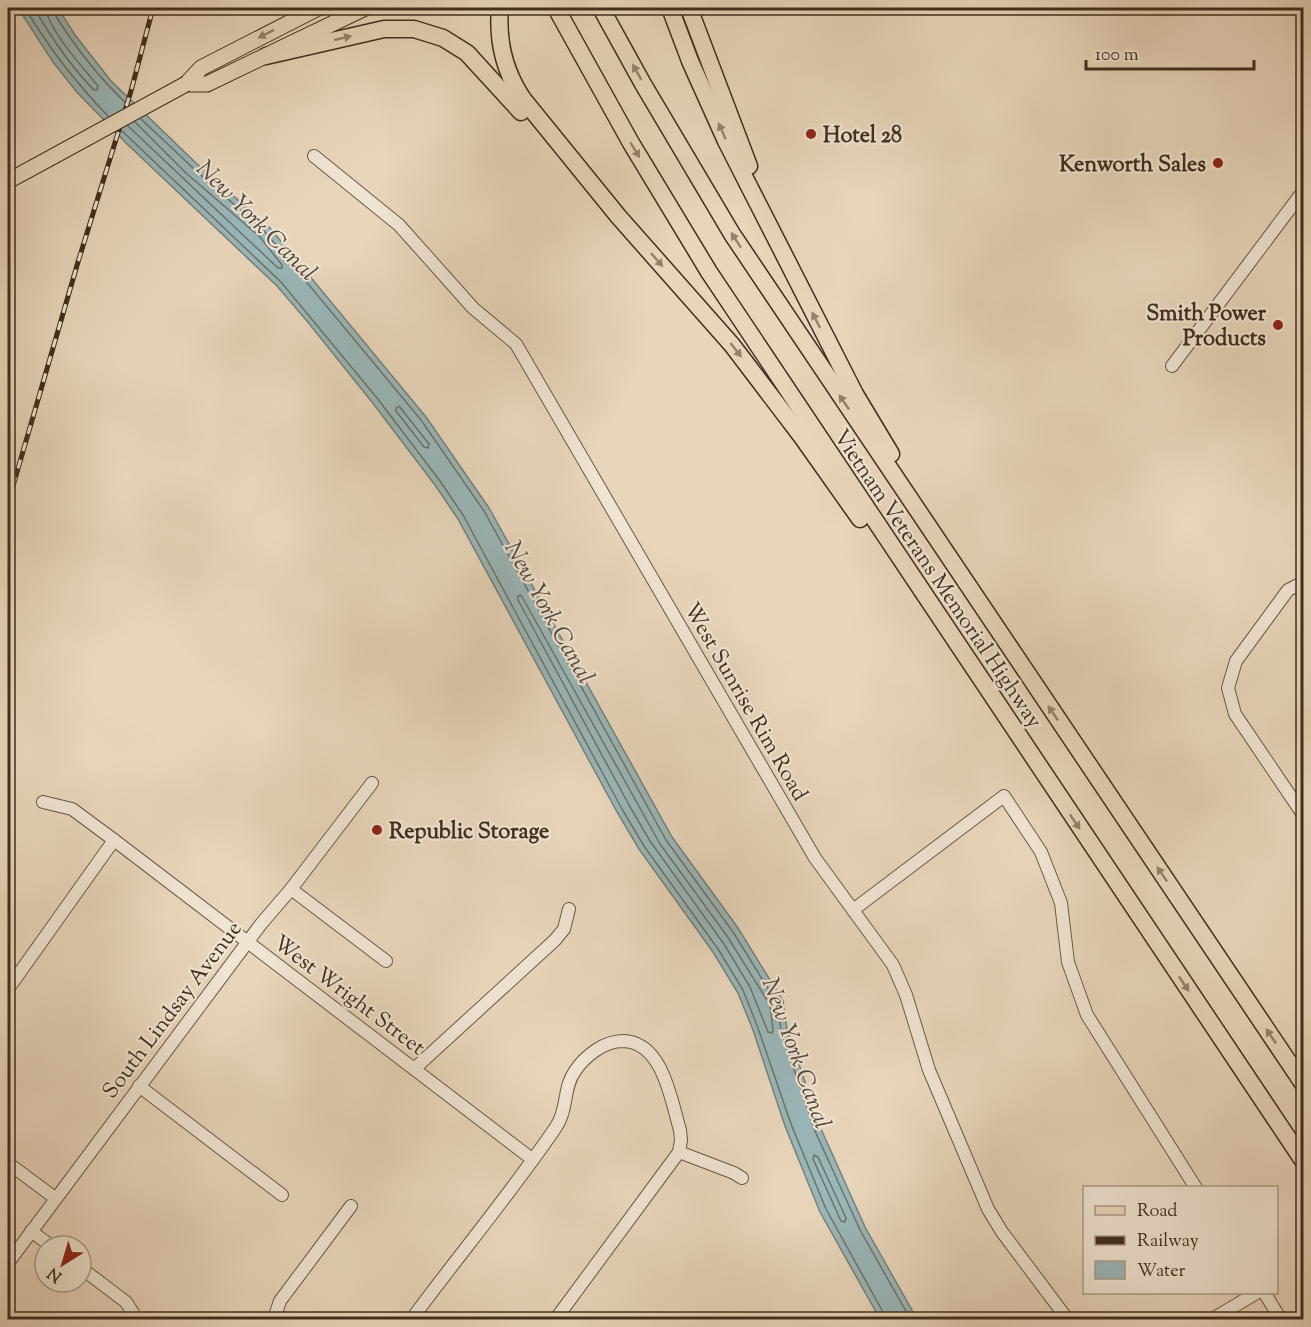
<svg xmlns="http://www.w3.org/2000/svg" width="1311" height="1327" font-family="'Sorts Mill Goudy',serif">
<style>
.water{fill:#9ab7b9;stroke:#76807b;stroke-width:1.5}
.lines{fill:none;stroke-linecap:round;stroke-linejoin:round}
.shore{stroke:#6d726b;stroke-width:1.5}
.minor-casing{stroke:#6a5845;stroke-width:14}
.major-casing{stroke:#402e1d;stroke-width:17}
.highway-casing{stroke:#402e1d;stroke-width:19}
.minor{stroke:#f0e4d3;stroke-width:12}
.major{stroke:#e8d6bc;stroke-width:15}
.highway{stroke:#e8d6bc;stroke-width:16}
.rail-casing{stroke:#402e1d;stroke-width:5}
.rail{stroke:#f0e4d3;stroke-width:3;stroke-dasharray:9;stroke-linecap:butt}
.major-bridge-casing{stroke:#402e1d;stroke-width:17;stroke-linecap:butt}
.major-bridge{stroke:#e8d6bc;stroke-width:15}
.oneway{fill:#94826c}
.poi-dot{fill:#8f2418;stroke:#f0e4d3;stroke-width:2}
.labels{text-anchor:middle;stroke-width:4.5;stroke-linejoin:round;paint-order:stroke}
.poi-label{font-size:22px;font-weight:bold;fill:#402e1d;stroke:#f0e4d3;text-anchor:start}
.street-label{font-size:22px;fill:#402e1d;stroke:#f0e4d3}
.water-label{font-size:24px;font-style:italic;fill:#52493c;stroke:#f0e4d3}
</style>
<rect width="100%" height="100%" fill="#e8d6bc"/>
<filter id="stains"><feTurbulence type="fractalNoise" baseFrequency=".00333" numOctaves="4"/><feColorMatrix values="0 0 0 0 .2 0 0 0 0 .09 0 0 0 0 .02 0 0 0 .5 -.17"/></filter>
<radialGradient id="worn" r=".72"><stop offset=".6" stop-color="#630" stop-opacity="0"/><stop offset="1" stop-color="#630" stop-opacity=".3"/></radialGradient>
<path class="water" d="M 18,8 L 58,8 L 75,35 L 111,81 L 196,163 L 270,228 L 426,417 L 489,508 L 672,837 L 738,928 L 783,1001 L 787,1029 L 821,1129 L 865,1227 L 917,1319 L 880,1319 L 820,1212 L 785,1126 L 753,1030 L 738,993 L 713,952 L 639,849 L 617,812 L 458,519 L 435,485 L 372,402 L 307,321 L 277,286 L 126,143 L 76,91 L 53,62 Z"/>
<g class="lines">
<g class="shore">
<path d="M 25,8 C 49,48 76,83 108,116"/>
<path d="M 34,8 C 51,37 70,66 94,90 L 97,90 L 98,86 C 84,69 47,28 46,8"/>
<path d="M 54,8 L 54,13 C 75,47 99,78 128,105"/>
<path d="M 141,119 L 192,167 L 265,232 L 421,420 L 484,511 L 666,840 L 733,932 L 777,1003 L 781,1031 L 815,1131 L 860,1230 L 911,1320"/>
<path d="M 128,126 L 278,268 L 282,268 L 282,265 L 260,237 L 186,173 L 135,122"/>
<path d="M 121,130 L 281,282 L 377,398 L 440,481 L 463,515 L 622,809 L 644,846 L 718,949 L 743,990 L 758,1028 L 791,1124 L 826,1209 L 884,1314 L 885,1320"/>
<path d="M 399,406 L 429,444 L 428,448 L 424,447 L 396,411 L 396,408 Z"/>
<path d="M 521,595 L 660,844 L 727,936 L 770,1005 L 773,1030 L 772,1033 L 768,1032 L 750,987 L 724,944 L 650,841 L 629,805 L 518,600 L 518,596 Z"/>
<path d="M 814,1155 L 818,1157 L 846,1218 L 845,1222 L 841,1221 L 813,1159 Z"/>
</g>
<defs>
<g id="minor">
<path d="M 314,156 L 399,225 L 473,308 L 516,344 L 815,858 L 893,965 L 906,995 L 929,1070 L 988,1209 L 1002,1232 L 1068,1320"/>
<path d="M 1172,366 L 1304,190"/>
<path d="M 1304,582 L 1288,590 L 1236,661 L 1228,688 L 1235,714 L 1304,816"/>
<path d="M 43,802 L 72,809 L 114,840 L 532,1159"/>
<path d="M 291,889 L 386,961"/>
<path d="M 853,910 L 1004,796 L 1041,852 L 1061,903 L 1068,962 L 1087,1015 L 1196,1188"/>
<path d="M 8,989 L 114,840"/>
<path d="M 414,1069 L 555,940 L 564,929 L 569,909"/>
<path d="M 139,1086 L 282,1195"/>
<path d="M 679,1152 L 734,1173 L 742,1178"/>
<path d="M 8,1163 L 55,1198"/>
<path d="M 31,1231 L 51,1246"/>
<path d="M 8,1263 L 261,924 L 291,889 L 372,783"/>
<path d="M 81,1268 L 126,1302 L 133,1313 L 132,1320"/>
<path d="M 1264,1292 L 1281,1320"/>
<path d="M 276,1320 L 275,1316 L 280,1301 L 351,1206"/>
<path d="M 411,1320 C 459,1255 511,1193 556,1127 C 568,1110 563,1087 575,1071 C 585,1056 604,1041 623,1041 C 663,1042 671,1100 680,1130 L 681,1140 L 679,1152 L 555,1320"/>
<path d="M 1211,1320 L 1258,1292"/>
</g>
<g id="major">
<path d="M 186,84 L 207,84 L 365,8"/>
<path d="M 186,84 L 201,68 L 318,8"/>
<path d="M 8,181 L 54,156"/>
</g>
<g id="highway">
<path d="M 500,8 C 497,42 504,71 523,99 L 618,216 L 732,345 L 802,437 L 860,519"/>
<path d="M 556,8 L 631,143 L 709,272 L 1304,1162"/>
<path d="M 601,8 L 643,84 L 732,234 L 1304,1085"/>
<path d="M 670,8 L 690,61 L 726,141 L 855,394 L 891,454"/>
<path d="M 689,8 L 749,166"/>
<path d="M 266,56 L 384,29 L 414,29 L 443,38 L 467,53 L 521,112"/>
</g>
</defs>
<use href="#minor" class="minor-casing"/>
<use href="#major" class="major-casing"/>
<use href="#highway" class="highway-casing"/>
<use href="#minor" class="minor"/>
<use href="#major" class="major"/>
<use href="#highway" class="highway"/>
<defs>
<path id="rail" d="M 8,503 L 78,262 L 131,91 L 153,8"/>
</defs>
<use href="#rail" class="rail-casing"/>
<use href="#rail" class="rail"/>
<defs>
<path id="major-bridge" d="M 54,156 L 186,84"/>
</defs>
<use href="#major-bridge" class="major-bridge-casing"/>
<use href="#major-bridge" class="major-bridge"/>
</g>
<defs><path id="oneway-solid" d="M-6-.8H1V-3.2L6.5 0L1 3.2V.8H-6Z" transform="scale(1.5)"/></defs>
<g class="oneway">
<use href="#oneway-solid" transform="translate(266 34) rotate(153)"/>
<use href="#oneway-solid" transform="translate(343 38) rotate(-13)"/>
<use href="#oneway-solid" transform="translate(637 72) rotate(-119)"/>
<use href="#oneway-solid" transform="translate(722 131) rotate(-114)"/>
<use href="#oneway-solid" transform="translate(635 150) rotate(59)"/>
<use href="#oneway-solid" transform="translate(736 240) rotate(-123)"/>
<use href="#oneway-solid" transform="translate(657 260) rotate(49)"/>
<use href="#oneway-solid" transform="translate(816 320) rotate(-117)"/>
<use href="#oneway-solid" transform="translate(736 350) rotate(52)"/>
<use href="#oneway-solid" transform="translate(844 402) rotate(-124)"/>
<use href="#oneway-solid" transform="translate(1053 713) rotate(-124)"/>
<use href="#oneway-solid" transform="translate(1075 822) rotate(56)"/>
<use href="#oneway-solid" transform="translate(1162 874) rotate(-124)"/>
<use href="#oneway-solid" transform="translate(1184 984) rotate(56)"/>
<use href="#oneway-solid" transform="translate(1271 1036) rotate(-124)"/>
</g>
<g class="poi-dot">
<circle cx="811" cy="134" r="6"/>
<circle cx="1218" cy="163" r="6"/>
<circle cx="1278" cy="325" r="6"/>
<circle cx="377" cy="830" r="6"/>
</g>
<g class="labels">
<g class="poi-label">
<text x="823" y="142">Hotel 28</text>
<text x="1206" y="171" text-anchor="end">Kenworth Sales</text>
<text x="1266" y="320" text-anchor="end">Smith Power<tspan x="1266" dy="25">Products</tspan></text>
<text x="389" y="838">Republic Storage</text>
</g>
<g class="street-label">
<text transform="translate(939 578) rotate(56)" y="8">Vietnam Veterans Memorial Highway</text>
<text transform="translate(747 701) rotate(60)" y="8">West Sunrise Rim Road</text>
<text transform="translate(350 994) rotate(37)" y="8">West Wright Street</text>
<text transform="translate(171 1009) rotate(-53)" y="8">South Lindsay Avenue</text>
</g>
<g class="water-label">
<text transform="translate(257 220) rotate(45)" y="8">New York Canal</text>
<text transform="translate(550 612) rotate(61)" y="8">New York Canal</text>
<text transform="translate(797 1053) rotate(70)" y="8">New York Canal</text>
</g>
</g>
<rect width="1311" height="1327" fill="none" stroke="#e8d6bc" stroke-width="30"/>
<rect x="9" y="9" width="1293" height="1309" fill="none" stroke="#402e1d" stroke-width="3"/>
<rect x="15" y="15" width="1281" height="1297" fill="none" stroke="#402e1d" stroke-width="1.5"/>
<rect x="1083" y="1186" width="195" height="108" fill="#f0e4d3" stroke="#aa9b8a" stroke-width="1.5"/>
<rect x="1095" y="1206" width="30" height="9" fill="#e8d6bc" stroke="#aa9b8a" stroke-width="1.5"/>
<text x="1137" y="1216" font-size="18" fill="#402e1d">Road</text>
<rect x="1095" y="1236" width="30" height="9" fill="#402e1d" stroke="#aa9b8a" stroke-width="1.5"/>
<text x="1137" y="1246" font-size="18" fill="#402e1d">Railway</text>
<rect x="1095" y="1261" width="30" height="18" fill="#9ab7b9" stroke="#aa9b8a" stroke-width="1.5"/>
<text x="1137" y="1276" font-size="18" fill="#402e1d">Water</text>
<g transform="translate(63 1264) rotate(217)"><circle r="28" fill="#f0e4d3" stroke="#aa9b8a" stroke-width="1.5"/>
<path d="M0-4.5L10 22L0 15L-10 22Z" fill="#8f2418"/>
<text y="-9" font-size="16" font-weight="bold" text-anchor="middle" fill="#402e1d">N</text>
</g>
<path d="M1086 60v9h168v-9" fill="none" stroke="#402e1d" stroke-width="3"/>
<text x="1095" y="60" font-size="18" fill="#402e1d" stroke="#f0e4d3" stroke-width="4.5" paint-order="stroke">100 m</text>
<rect width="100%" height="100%" filter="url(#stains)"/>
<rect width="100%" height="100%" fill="url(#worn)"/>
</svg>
